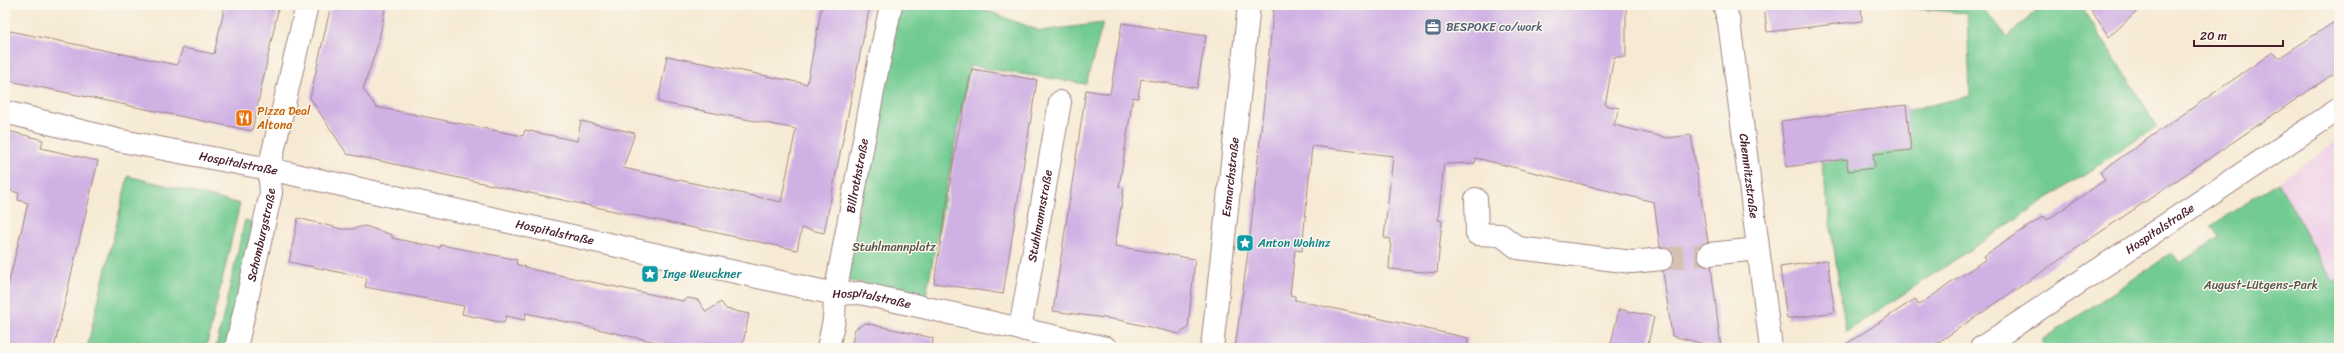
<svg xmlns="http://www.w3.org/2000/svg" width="2344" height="353" font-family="Sriracha,sans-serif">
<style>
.built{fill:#eed0e7}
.green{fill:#72cb92;stroke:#5e755e}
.building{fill:#cfb1e4}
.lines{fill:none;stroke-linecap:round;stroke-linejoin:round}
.minor-tunnel{stroke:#d4c1b2;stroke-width:22;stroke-dasharray:22 11;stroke-linecap:butt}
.minor-casing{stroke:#a08480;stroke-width:24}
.minor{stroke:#fff;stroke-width:22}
.labels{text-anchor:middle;stroke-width:3;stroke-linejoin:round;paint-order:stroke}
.service-label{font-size:12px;fill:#4e5e75;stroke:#fbf7ec;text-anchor:start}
.food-label{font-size:12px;fill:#c56008;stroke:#fbf7ec;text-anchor:start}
.street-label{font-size:12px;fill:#4a1f2b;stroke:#fbf7ec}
.culture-label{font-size:12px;fill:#0d838f;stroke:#fbf7ec;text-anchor:start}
.park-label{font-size:12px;fill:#56534a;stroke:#fbf7ec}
</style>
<rect width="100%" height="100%" fill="#fbf7ec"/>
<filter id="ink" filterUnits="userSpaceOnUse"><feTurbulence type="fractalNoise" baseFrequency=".025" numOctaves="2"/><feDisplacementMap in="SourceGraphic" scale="8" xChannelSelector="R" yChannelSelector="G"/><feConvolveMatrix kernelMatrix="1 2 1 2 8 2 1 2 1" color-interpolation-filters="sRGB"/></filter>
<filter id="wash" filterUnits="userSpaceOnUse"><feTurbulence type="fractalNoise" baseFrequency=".012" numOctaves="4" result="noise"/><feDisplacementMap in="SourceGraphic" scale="16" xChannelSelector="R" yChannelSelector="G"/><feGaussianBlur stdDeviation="0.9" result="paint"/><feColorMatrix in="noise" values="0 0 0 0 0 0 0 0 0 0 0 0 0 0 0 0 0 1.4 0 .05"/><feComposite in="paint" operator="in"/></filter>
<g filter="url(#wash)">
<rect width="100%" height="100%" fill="#f6ead4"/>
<path class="built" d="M 2339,140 L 2339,280 L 2333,283 L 2278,182 Z"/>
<g class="green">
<path d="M 900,5 L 972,5 L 1040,31 L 1103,23 L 1086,84 L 970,66 L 926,296 L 845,280 Z"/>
<path d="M 1908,5 L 1979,5 L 2008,37 L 2042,5 L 2081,5 L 2157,126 L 1846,332 L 1817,131 L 1970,96 L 1967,13 L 1908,8 Z"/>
<path d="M 128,176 L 240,204 L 206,348 L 87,348 Z"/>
<path d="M 2278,182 L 2333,283 L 2339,280 L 2339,348 L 2046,348 L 2041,341 L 2172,253 L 2180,263 L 2219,237 L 2211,226 Z"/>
<path d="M 245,220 L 260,225 L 232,348 L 216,348 Z"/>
</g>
<g id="blocks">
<g class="building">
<path d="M 225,5 L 279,5 L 252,131 L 5,80 L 5,30 L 177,65 L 183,48 L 214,54 Z"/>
<path d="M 331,5 L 386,5 L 378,44 L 363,89 L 376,107 L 523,136 L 525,130 L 577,141 L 581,121 L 635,133 L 623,168 L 781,202 L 796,129 L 658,102 L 667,56 L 807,84 L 822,5 L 870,5 L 824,233 L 802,228 L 797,250 L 347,154 L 310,98 Z"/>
<path d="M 1274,5 L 1626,5 L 1626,57 L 1614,57 L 1605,105 L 1619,108 L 1614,125 L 1667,138 L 1691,135 L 1708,242 L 1698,249 L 1697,256 L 1704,265 L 1711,266 L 1721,348 L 1672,336 L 1663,271 L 1673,264 L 1674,257 L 1667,248 L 1660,247 L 1654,202 L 1476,158 L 1475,163 L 1444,164 L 1438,220 L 1442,221 L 1437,273 L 1389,269 L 1391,239 L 1384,238 L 1393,156 L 1312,146 L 1302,251 L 1295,250 L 1290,295 L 1295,296 L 1295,300 L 1468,338 L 1467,348 L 1235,348 L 1249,245 Z"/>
<path d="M 1764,5 L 1861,5 L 1862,21 L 1767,32 Z"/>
<path d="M 2088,5 L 2144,5 L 2109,37 Z"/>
<path d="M 2339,19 L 2339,70 L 1930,348 L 1840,348 L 1915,299 L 1919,305 L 1986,259 L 1984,256 L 2044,216 L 2047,220 L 2105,180 L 2100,172 L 2273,52 L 2279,58 Z"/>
<path d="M 1122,23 L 1206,36 L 1197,88 L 1141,79 L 1138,98 L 1133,97 L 1119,187 L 1124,188 L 1115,246 L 1195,259 L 1188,328 L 1179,334 L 1119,320 L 1053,311 L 1086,90 L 1110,94 Z"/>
<path d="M 972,69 L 1037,80 L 1003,294 L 934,283 L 957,139 Z"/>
<path d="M 1906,105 L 1911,150 L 1873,154 L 1875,168 L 1848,171 L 1847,159 L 1786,167 L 1781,121 Z"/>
<path d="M 5,130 L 43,140 L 41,148 L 98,161 L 54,348 L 5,348 L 5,298 L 28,203 L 18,200 L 19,193 L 5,189 Z"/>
<path d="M 298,218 L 342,229 L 352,229 L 365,226 L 392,235 L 392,238 L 440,248 L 441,245 L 504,257 L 517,260 L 516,264 L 535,270 L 683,301 L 688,298 L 698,300 L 706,312 L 721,302 L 726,309 L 749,314 L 742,348 L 669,348 L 669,345 L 526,313 L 525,320 L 506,316 L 504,323 L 462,314 L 464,306 L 365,287 L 367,278 L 289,262 Z"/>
<path d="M 1827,260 L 1835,312 L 1787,319 L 1780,267 Z"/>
<path d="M 1619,309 L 1654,317 L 1647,348 L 1610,348 Z"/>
<path d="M 865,323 L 933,338 L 932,348 L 851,348 L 855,329 Z"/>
</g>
</g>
</g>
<g filter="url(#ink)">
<use href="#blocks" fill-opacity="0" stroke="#a08480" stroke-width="1"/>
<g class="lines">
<path class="minor-tunnel" d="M 1662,259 L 1709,254"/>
<defs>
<g id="minor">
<path id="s1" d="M 1724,5 L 1729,22 L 1771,348"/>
<path id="s2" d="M 5,112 L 117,140 L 269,169 L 835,294 L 860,293 L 1106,348"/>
<path d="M 1476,199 L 1477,234 L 1501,235 L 1518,248 L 1632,262 L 1662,259"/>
<path d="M 1709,254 L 1758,249"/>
<path id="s3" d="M 1020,329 L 1060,102"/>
<path id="s4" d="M 236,348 L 271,193 L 269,169 L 307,5"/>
<path id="s5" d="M 828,348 L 834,320 L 835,294 L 875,81 L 891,5"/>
<path id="s6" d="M 1212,348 L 1249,5"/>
<path id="s7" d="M 1981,348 L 2339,109"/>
</g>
</defs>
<use href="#minor" class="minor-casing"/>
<use href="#minor" class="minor"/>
</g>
</g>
<defs>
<symbol id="office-square" viewBox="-11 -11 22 22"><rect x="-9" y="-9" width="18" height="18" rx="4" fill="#5c6f8a" stroke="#fbf7ec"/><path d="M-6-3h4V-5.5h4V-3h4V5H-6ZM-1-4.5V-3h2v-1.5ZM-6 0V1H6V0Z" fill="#fff"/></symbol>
<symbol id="restaurant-square" viewBox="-11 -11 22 22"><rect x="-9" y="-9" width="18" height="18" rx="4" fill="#e8710a" stroke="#fbf7ec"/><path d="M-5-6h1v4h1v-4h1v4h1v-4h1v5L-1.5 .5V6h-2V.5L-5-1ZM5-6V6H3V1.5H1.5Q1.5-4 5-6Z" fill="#fff"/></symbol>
<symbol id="sight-square" viewBox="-11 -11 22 22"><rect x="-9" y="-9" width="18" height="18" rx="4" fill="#0f9aa8" stroke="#fbf7ec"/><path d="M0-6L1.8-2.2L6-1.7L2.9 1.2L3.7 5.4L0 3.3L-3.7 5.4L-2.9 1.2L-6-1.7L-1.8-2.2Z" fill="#fff"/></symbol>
</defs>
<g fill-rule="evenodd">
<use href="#office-square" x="1423" y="17" width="20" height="20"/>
<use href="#restaurant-square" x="234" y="108" width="20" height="20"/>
<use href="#sight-square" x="1235" y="233" width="20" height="20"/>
<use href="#sight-square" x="640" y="264" width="20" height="20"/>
</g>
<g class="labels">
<g class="service-label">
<text x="1446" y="31">BESPOKE co/work</text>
</g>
<g class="food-label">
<text x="257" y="115">Pizza Deal<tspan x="257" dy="14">Altona</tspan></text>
</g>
<g class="street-label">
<text dy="4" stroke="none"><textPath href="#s2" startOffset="239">Hospitalstraße</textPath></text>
<text dy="4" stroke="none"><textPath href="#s5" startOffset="175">Billrothstraße</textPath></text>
<text dy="4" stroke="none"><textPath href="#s6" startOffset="172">Esmarchstraße</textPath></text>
<text dy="4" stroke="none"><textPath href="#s1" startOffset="173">Chemnitzstraße</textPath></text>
<text dy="4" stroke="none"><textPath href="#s3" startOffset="115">Stuhlmannstraße</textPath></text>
<text dy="4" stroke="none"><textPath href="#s7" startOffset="215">Hospitalstraße</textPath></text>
<text dy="4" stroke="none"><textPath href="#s2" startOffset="563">Hospitalstraße</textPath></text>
<text dy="4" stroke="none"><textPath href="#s4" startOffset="116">Schomburgstraße</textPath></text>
<text dy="4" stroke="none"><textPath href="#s2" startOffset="887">Hospitalstraße</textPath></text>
</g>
<g class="culture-label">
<text x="1258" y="247">Anton Wohinz</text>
<text x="663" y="278">Inge Weuckner</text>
</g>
<g class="park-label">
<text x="894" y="251">Stuhlmannplatz</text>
<text x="2261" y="289">August-Lütgens-Park</text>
</g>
</g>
<rect width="2344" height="353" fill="none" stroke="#fbf7ec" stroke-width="20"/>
<path d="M2194 40v6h89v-6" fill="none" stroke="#4a1f2b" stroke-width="2"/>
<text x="2200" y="40" font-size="12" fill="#4a1f2b" stroke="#fbf7ec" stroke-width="3" paint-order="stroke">20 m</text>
</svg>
